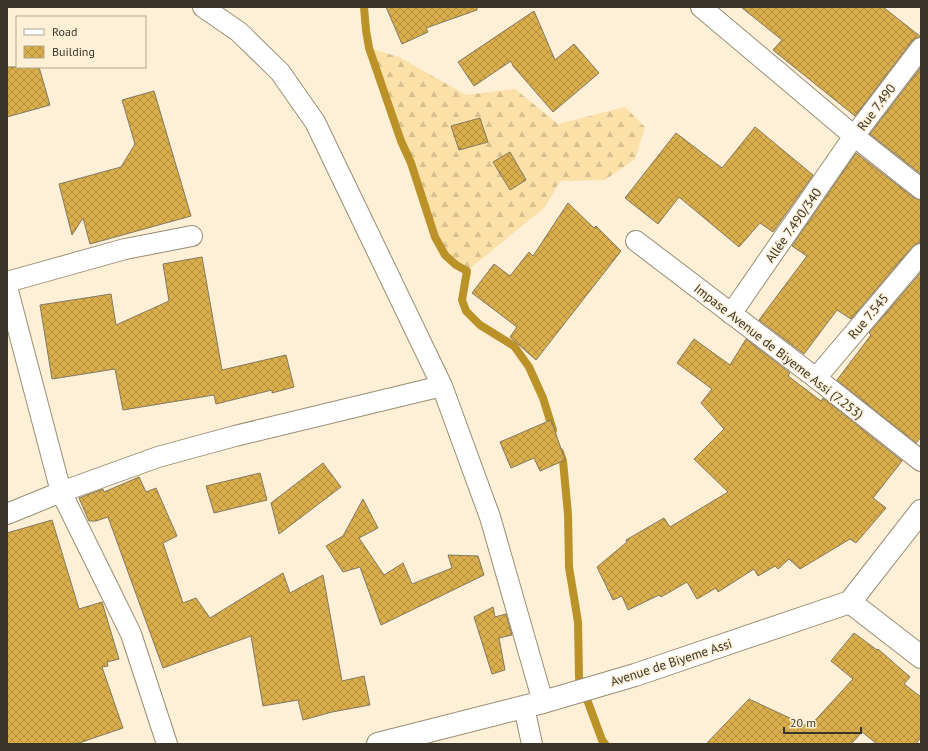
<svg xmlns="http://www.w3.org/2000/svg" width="928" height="751" font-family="'PT Sans',sans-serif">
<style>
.forest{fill:url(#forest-firs)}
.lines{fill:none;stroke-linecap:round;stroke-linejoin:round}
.stream{stroke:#bb9227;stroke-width:8}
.building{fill:url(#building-cross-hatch);stroke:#837861}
.minor-casing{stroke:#988d74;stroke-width:22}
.tertiary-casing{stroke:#988d74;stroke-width:24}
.secondary-casing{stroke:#988d74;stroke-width:24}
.minor{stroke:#fff;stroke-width:20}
.tertiary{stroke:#fff;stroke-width:22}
.secondary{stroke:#fff;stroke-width:22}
.labels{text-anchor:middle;stroke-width:3;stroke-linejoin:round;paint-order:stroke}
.street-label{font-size:13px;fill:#393429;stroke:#fdf0d6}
</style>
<defs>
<pattern id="forest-firs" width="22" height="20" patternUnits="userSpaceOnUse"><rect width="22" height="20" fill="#fbe0a7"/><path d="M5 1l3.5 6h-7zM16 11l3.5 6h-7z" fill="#d8c190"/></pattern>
<pattern id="building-cross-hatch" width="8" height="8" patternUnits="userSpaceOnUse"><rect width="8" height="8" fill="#daaf4b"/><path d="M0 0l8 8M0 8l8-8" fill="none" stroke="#b28f3e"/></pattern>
</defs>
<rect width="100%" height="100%" fill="#fdf0d6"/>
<path class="forest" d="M 369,48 L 399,57 L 466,95 L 515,89 L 558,124 L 625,107 L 645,127 L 635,159 L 605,180 L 560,181 L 545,207 L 467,271 L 456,265 L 445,255 L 435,237 L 411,163 L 401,141 Z"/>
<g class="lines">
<g class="stream">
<path d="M 364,7 L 366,30 L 369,48 L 401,141 L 411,163 L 435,237 L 445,255 L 456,265 L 467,271 L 462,300 L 466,311 L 480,325 L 514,346 L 529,367 L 543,398 L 553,430"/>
<path d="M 560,452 L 563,461 L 568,514 L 569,567 L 578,622 L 579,678 L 602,740 L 605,744"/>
</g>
</g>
<g class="building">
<path d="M 386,7 L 477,7 L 477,10 L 426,28 L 428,32 L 402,44 Z"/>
<path d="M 741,7 L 883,7 L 921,37 L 916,38 L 912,41 L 855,116 L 773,50 L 782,40 Z"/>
<path d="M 534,11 L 555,60 L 574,44 L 599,73 L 553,112 L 513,66 L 511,61 L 474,86 L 458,62 Z"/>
<path d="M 7,67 L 39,67 L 50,105 L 7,117 Z"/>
<path d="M 921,67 L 921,174 L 870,134 Z"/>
<path d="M 154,91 L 191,216 L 90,244 L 83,218 L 72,235 L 59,184 L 121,167 L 135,144 L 122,100 Z"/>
<path d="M 480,118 L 488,142 L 459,150 L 451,126 Z"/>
<path d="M 755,127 L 813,175 L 773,232 L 760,223 L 739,247 L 679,197 L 658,224 L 625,198 L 676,133 L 722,168 Z"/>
<path d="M 510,152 L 526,180 L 510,190 L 493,162 Z"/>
<path d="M 856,153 L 914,198 L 921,200 L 921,243 L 917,243 L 912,247 L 851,319 L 837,310 L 804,354 L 759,320 L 807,256 L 792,246 Z"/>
<path d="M 568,203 L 594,228 L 596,226 L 621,251 L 536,360 L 510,337 L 517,327 L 472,293 L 494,264 L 510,276 L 529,252 L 533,256 Z"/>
<path d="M 202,257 L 222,370 L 286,355 L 294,387 L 272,393 L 272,390 L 216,404 L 214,395 L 123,410 L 115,369 L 52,379 L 40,305 L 111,294 L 116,325 L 169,301 L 163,264 Z"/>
<path d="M 921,272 L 921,437 L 916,443 L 837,380 L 871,335 L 869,333 Z"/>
<path d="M 694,339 L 730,365 L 746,339 L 790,373 L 788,376 L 821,401 L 823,398 L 902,461 L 873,498 L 886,508 L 856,543 L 850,539 L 800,569 L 789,559 L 778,569 L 775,566 L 758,576 L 754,569 L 718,592 L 716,588 L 697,599 L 687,582 L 661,597 L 659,595 L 628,610 L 622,596 L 613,600 L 597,567 L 627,542 L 626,540 L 664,518 L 670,527 L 728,492 L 694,459 L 724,429 L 701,403 L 712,389 L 677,363 Z"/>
<path d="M 551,420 L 565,460 L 540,471 L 534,458 L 511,468 L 500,442 Z"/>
<path d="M 323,463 L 341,487 L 279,534 L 271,503 Z"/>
<path d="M 260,473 L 267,500 L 214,513 L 206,486 Z"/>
<path d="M 139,477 L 146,492 L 156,488 L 177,536 L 163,543 L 183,603 L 196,598 L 210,618 L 283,573 L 290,593 L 323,575 L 342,681 L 364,676 L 370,705 L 332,712 L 303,720 L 298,700 L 263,706 L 251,636 L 163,668 L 108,517 L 96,521 L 89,521 L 79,498 L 103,489 L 104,492 Z"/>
<path d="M 363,499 L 378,528 L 359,538 L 384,575 L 403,563 L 412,584 L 452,568 L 448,555 L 478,556 L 484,575 L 381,625 L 360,567 L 343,572 L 326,546 L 343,536 Z"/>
<path d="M 52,520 L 79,609 L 102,602 L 119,659 L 107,662 L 108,666 L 102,667 L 123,728 L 76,744 L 7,744 L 7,533 Z"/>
<path d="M 493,607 L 495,617 L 506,614 L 512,635 L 499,638 L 505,670 L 492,674 L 474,617 Z"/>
<path d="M 854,633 L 877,650 L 878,649 L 910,677 L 904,684 L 921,697 L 921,737 L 916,744 L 877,744 L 862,732 L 851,744 L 706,744 L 749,699 L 809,727 L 853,679 L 831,661 Z"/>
</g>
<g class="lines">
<defs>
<g id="minor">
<path d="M 203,7 L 239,32 L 280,72 L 315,122 L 442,386 L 490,517 L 543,702"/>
<path d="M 701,7 L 854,136 L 731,314"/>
<path d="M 921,48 L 854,136 L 921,189"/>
<path d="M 636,241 L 816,378 L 921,461"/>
<path d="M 7,282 L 125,249 L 192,236"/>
<path d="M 7,287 L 61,492 L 109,589 L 131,634 L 167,744"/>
<path d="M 816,378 L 921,254"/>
<path d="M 7,514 L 61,492 L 158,457 L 235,436 L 442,386"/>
<path d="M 524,707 L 532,744"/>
</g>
<path id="tertiary" d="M 850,602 L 921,657"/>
<path id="secondary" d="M 378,744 L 543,702 L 635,675 L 850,602 L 921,511"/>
</defs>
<use href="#minor" class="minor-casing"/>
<use href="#tertiary" class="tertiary-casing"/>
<use href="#secondary" class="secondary-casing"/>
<use href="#minor" class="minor"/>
<use href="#tertiary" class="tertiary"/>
<use href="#secondary" class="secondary"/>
</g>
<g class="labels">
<g class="street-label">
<text transform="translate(876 107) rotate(-53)" y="5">Rue 7.490</text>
<text transform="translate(793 225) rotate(-55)" y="5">Allée 7.490/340</text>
<text transform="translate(868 316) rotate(-50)" y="5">Rue 7.545</text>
<text transform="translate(779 351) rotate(38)" y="5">Impase Avenue de Biyeme Assi (7.253)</text>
<text transform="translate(671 662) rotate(-18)" y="5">Avenue de Biyeme Assi</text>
</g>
</g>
<rect width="928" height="751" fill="none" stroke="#393429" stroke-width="16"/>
<rect x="16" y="16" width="130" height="52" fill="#fdf0d6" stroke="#afa591"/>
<rect x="24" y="29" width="20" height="6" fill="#ffffff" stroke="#afa591"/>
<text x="52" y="36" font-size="12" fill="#393429">Road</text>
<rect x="24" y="46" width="20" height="12" fill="url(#building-cross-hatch)" stroke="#afa591"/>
<text x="52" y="56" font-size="12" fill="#393429">Building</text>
<path d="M784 727v6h77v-6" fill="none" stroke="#393429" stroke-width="2"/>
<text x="790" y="727" font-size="12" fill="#393429" stroke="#fdf0d6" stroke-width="3" paint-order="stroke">20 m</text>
</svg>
